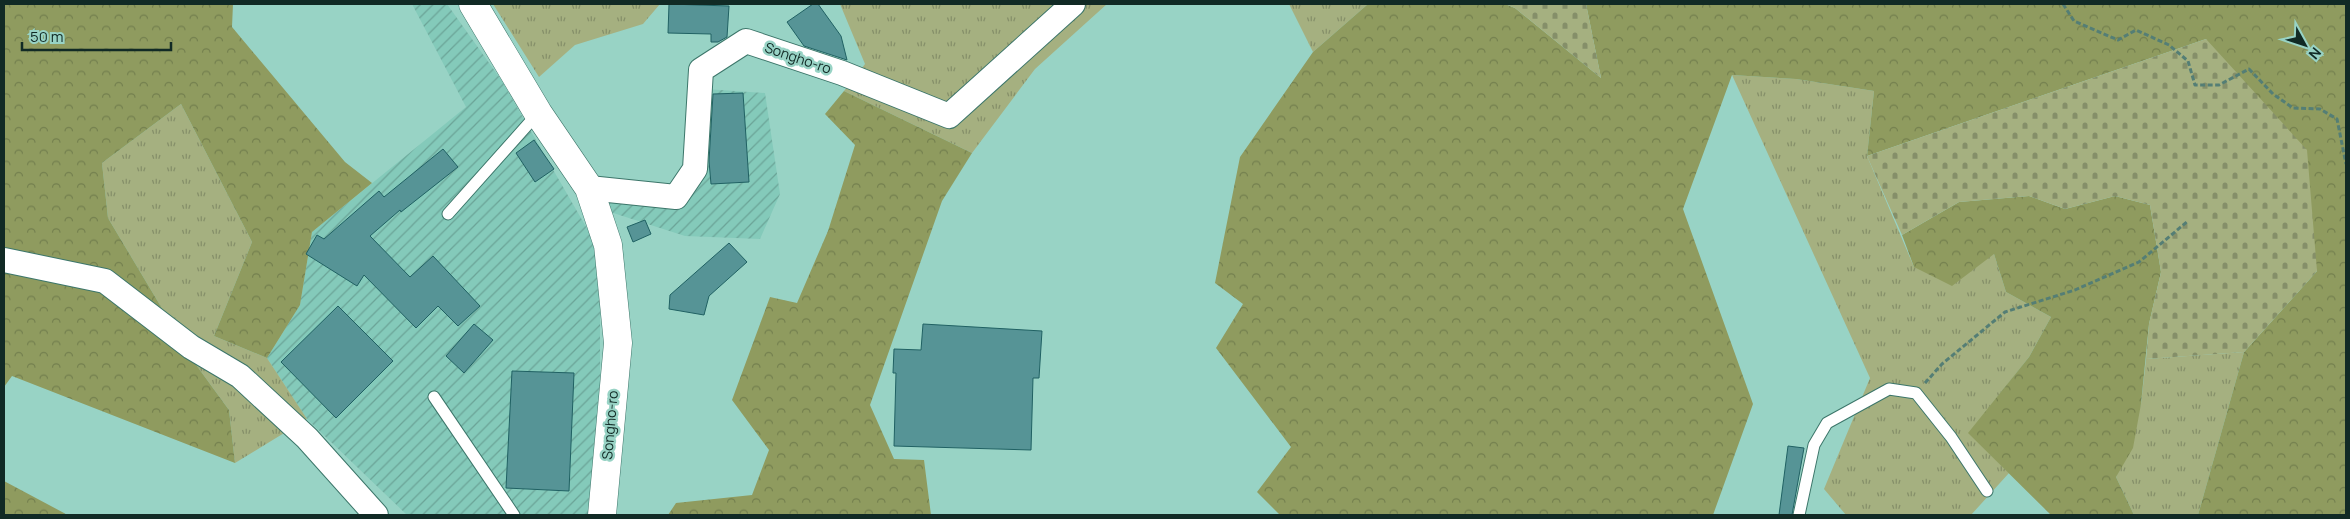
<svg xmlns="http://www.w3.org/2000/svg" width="2350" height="519" font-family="Manrope,sans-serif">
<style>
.industrial{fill:url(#industrial-furrows)}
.grass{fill:url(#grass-tufts)}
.forest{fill:url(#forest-crowns)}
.cemetery{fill:url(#cemetery-stones)}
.building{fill:#569496;stroke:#206163}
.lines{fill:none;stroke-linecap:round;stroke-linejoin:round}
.service-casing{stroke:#3c766a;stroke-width:13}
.minor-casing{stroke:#3c766a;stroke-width:26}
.secondary-casing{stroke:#3c766a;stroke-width:29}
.path{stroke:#547e75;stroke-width:3;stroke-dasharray:5 2.5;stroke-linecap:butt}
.service{stroke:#fff;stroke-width:11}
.minor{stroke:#fff;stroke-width:24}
.secondary{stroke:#fff;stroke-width:28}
.labels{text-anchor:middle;stroke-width:5;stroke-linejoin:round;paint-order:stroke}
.street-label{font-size:14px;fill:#112a25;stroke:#98d3c5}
</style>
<defs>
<pattern id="industrial-furrows" width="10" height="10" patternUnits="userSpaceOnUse" patternTransform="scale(1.25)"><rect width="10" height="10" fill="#84caba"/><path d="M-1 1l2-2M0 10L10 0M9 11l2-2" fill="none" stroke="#6ba497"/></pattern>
<pattern id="grass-tufts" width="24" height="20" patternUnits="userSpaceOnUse" patternTransform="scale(1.25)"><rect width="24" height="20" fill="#a5b080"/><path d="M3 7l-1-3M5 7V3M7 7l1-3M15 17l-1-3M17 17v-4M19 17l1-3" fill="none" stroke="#858f69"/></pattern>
<pattern id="forest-crowns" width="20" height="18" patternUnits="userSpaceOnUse" patternTransform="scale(1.25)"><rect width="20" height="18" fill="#8f9b5f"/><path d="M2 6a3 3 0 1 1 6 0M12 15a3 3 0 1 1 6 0" fill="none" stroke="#737f4e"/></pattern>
<pattern id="cemetery-stones" width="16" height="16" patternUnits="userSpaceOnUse" patternTransform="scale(1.25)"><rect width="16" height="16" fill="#a5b080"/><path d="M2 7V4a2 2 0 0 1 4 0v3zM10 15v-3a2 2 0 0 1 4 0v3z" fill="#858f69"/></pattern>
</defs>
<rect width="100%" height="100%" fill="#98d3c5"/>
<g class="industrial">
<path d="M 412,4 L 447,4 L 502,81 L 600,251 L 600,385 L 593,515 L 407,515 L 307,419 L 267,358 L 300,305 L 312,232 L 466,107 Z"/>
<path d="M 691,88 L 765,93 L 780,194 L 760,239 L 685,236 L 607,211 L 593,176 L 694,191 Z"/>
</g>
<g class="grass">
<path d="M 493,4 L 660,4 L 643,24 L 575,45 L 539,77 Z"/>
<path d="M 840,4 L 1107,4 L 1035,69 L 972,153 L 844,91 L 865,64 Z"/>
<path d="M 1289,4 L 1368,4 L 1313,52 Z"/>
<path d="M 1732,75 L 1796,79 L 1874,91 L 1867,156 L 1914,267 L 1994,254 L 2006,292 L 2051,317 L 2029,357 L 1969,433 L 2009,473 L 1971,515 L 1846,515 L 1824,489 L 1870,378 Z"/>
<path d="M 181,104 L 252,242 L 214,336 L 267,358 L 307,419 L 235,463 L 229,410 L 194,362 L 108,218 L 102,163 Z"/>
<path d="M 2244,352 L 2198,515 L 2134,515 L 2116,477 L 2141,404 L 2146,359 Z"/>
</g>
<g class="forest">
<path d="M 4,4 L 233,4 L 232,27 L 345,162 L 372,183 L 312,232 L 300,305 L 267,358 L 214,336 L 252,242 L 181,104 L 102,163 L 108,218 L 194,362 L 229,410 L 235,463 L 12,376 L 4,387 Z"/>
<path d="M 1368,4 L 1505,4 L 1515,8 L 1601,78 L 1586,4 L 2346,4 L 2346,515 L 2198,515 L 2244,352 L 2317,271 L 2206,39 L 1867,156 L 1874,91 L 1796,79 L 1732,75 L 1683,209 L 1753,404 L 1713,515 L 1280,515 L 1257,492 L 1291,447 L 1216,348 L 1243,304 L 1215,283 L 1240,157 L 1313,52 Z"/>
<path d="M 844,91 L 972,153 L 942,201 L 870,405 L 894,459 L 924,460 L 931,515 L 668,515 L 676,503 L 752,495 L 769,450 L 732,400 L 770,297 L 797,303 L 828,231 L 855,145 L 825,114 Z"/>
<path d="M 2029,196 L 2065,209 L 2115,196 L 2150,205 L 2161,272 L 2149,324 L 2141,404 L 2133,448 L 2116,477 L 2134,515 L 2051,515 L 1968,433 L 2029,357 L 2051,317 L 2006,292 L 1994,254 L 1952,286 L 1914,267 L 1902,235 L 1959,202 Z"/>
<path d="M 4,481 L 64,513 L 67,515 L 4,515 Z"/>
</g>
<g class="cemetery">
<path d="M 1505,4 L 1586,4 L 1601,78 L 1515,8 Z"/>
<path d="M 2206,39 L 2307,150 L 2317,271 L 2244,352 L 2146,359 L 2149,324 L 2161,272 L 2150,205 L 2115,196 L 2065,209 L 2029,196 L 1959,202 L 1902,235 L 1867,156 Z"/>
</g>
<g class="building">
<path d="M 669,4 L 729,6 L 727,37 L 718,42 L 711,42 L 711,34 L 668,33 Z"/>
<path d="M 813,4 L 818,4 L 841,36 L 847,60 L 804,46 L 787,22 Z"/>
<path d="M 743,93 L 749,182 L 711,184 L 709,161 L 713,94 Z"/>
<path d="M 534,140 L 554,169 L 535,182 L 516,153 Z"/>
<path d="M 443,149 L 458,167 L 401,212 L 400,210 L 370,236 L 410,277 L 433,256 L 480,306 L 458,326 L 438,306 L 416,328 L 364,275 L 357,286 L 306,254 L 317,235 L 324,239 L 379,191 L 384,197 Z"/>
<path d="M 645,220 L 651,234 L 633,242 L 627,227 Z"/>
<path d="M 729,243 L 747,262 L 709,296 L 704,315 L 669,309 L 670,295 Z"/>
<path d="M 338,306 L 393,361 L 336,418 L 281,362 Z"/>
<path d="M 474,324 L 493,340 L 464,373 L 446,356 Z"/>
<path d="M 923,324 L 1042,331 L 1039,378 L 1033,378 L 1031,450 L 894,446 L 896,373 L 893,373 L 894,349 L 921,350 Z"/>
<path d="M 512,371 L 574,373 L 569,491 L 506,488 Z"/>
<path d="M 1788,446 L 1804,448 L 1792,515 L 1779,515 Z"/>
</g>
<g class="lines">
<defs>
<g id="service">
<path d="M 448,214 L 538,113"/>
<path d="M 434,397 L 514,515"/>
<path d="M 1799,515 L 1814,445 L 1827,423 L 1889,389 L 1916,393 L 1951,437 L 1987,491"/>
</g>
<g id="minor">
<path d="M 589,188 L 676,197 L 695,169 L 701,70 L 746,41 L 842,73 L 949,116 L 1073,4"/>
<path d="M 4,260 L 105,281 L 191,347 L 240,376 L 307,438 L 376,515"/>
</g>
<path id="secondary" d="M 473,4 L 538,113 L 589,188 L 608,245 L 618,343 L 602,515"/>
</defs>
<use href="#service" class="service-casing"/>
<use href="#minor" class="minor-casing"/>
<use href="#secondary" class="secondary-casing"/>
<g class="path">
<path d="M 2063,4 L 2074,21 L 2118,40 L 2136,30 L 2169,45 L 2188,61 L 2195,85 L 2219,85 L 2249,69 L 2273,94 L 2293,108 L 2320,109 L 2337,119 L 2346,164"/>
<path d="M 1925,383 L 1942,364 L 2005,312 L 2075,290 L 2139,262 L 2188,221"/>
</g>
<use href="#service" class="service"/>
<use href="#minor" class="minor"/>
<use href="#secondary" class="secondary"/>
</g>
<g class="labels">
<g class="street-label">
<text transform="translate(798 58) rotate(19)" y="5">Songho-ro</text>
<text transform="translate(610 425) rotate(-85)" y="5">Songho-ro</text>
</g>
</g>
<rect width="2350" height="519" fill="none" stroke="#112a25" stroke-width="10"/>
<g transform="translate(2305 45) rotate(130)" stroke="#98d3c5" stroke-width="4" paint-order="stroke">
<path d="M0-4L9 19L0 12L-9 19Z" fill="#112a25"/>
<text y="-8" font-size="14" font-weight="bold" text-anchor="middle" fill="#112a25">N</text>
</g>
<path d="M22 42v8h149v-8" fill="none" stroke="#112a25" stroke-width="2.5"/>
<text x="30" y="42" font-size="15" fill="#112a25" stroke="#98d3c5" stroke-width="4" paint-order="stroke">50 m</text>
</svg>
